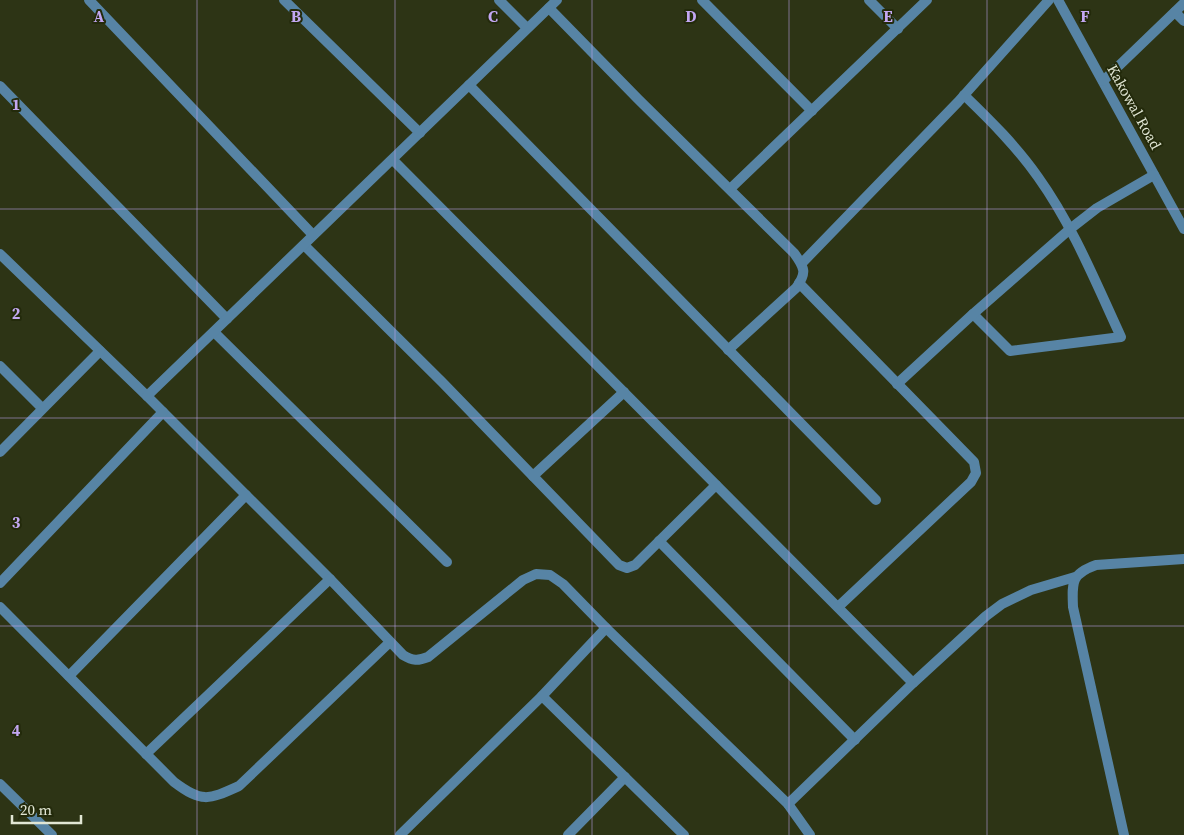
<svg xmlns="http://www.w3.org/2000/svg" width="1184" height="835" font-family="'Source Serif 4',serif">
<style>
.lines{fill:none;stroke-linecap:round;stroke-linejoin:round}
.minor{stroke:#5784a5;stroke-width:10}
.grid{fill:none;stroke:#c3a7f2;stroke-width:1;stroke-opacity:0.55}
.labels{text-anchor:middle;stroke-width:4;stroke-linejoin:round;paint-order:stroke}
.street-label{font-size:15px;fill:#e1e6d4;stroke:#232a0b}
.grid-label{font-size:16px;text-anchor:middle;font-weight:bold;fill:#c3a7f2;stroke:#232a0b;stroke-width:4;stroke-linejoin:round;paint-order:stroke}
</style>
<rect width="100%" height="100%" fill="#2d3415"/>
<g class="lines">
<g class="minor">
<path d="M 89,0 L 313,235"/>
<path d="M 284,0 L 420,133"/>
<path d="M 499,0 L 527,28"/>
<path d="M 702,0 L 812,111"/>
<path d="M 869,0 L 898,29"/>
<path d="M 1058,0 L 1184,229"/>
<path d="M 549,8 L 638,99 L 794,253 C 805,268 807,273 796,288 L 728,350"/>
<path d="M 1175,12 L 1184,21"/>
<path d="M 1103,81 L 1184,3"/>
<path d="M 469,85 L 876,500"/>
<path d="M 0,86 L 227,319"/>
<path d="M 964,95 C 991,121 1017,147 1038,177 C 1073,226 1096,283 1121,337 L 1010,351 L 973,314"/>
<path d="M 393,160 L 913,683"/>
<path d="M 730,189 L 927,0"/>
<path d="M 304,245 L 442,382 L 619,565 L 627,568 L 635,565 L 716,485"/>
<path d="M 0,254 L 147,396 L 330,579 L 403,655 C 413,661 418,661 428,657 L 523,580 L 536,574 L 550,575 L 563,584 L 606,628 L 788,804 L 810,835"/>
<path d="M 802,263 L 958,102 L 1049,0"/>
<path d="M 799,283 L 974,462 L 976,473 L 971,482 L 838,607"/>
<path d="M 214,332 L 447,562"/>
<path d="M 0,366 L 42,408"/>
<path d="M 897,384 L 973,314 L 1070,229 L 1097,208 L 1154,175"/>
<path d="M 147,396 L 557,0"/>
<path d="M 0,452 L 100,351"/>
<path d="M 533,476 L 624,392"/>
<path d="M 659,541 L 855,740"/>
<path d="M 0,583 L 163,412"/>
<path d="M 0,607 L 174,782 C 202,803 208,800 239,786 L 390,642"/>
<path d="M 69,676 L 246,495"/>
<path d="M 542,696 L 684,835"/>
<path d="M 146,754 L 330,579"/>
<path d="M 0,784 L 52,835"/>
<path d="M 788,804 L 913,683 L 986,616 L 1002,604 L 1031,590 L 1075,577"/>
<path d="M 400,835 L 542,696 L 606,628"/>
<path d="M 568,835 L 625,777"/>
<path d="M 1124,835 L 1073,607 C 1072,582 1071,574 1096,565 L 1184,559"/>
</g>
</g>
<path class="grid" d="M 197,0 L 197,835M 395,0 L 395,835M 592,0 L 592,835M 789,0 L 789,835M 987,0 L 987,835M 0,209 L 1184,209M 0,418 L 1184,418M 0,626 L 1184,626"/>
<g class="labels">
<g class="street-label">
<text transform="translate(1134 107) rotate(61)" y="5">Kakowal Road</text>
</g>
</g>
<g class="grid-label">
<text x="99" y="22">A</text>
<text x="296" y="22">B</text>
<text x="493" y="22">C</text>
<text x="691" y="22">D</text>
<text x="888" y="22">E</text>
<text x="1085" y="22">F</text>
<text x="16" y="110">1</text>
<text x="16" y="319">2</text>
<text x="16" y="528">3</text>
<text x="16" y="736">4</text>
</g>
<path d="M12 815v8h69v-8" fill="none" stroke="#e1e6d4" stroke-width="2.5"/>
<text x="20" y="815" font-size="15" fill="#e1e6d4" stroke="#232a0b" stroke-width="4" paint-order="stroke">20 m</text>
</svg>
